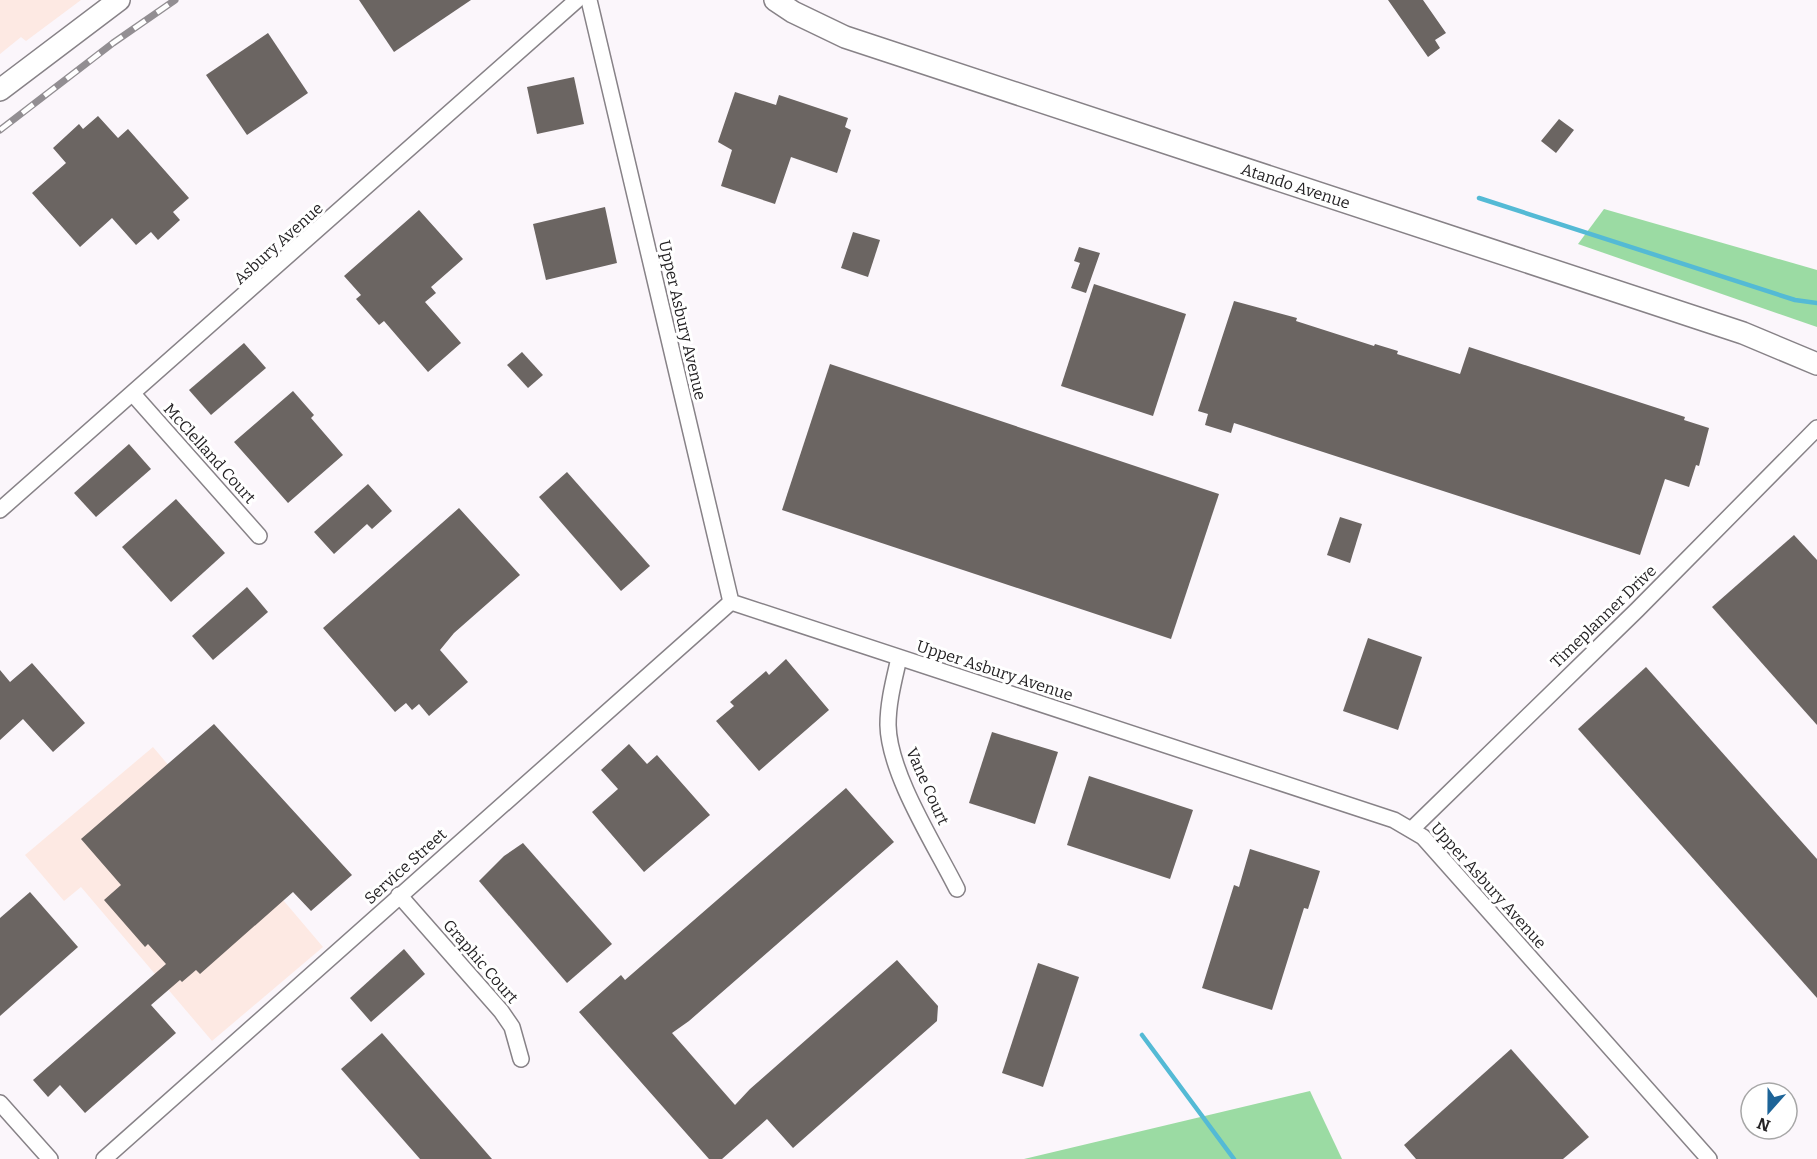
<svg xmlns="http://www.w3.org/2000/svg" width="1817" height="1159" font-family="Bitter,serif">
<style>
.industrial{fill:#fde9e3}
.forest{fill:#9bdba3}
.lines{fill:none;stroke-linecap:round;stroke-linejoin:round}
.stream{stroke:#54bad5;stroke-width:4.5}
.building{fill:#6b6562}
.minor-casing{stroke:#878287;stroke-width:18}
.secondary-casing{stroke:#878287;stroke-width:24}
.minor{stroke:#fff;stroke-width:15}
.secondary{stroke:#fff;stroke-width:21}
.rail-casing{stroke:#928e92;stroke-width:7}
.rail{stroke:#fff;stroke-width:4.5;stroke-dasharray:14;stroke-linecap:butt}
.labels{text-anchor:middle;stroke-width:6;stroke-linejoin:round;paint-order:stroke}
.street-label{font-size:16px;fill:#242224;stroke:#fff}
</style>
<rect width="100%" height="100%" fill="#fbf6fb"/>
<g class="industrial">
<path d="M 0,0 L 81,0 L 26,41 L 21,37 L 0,54 Z"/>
<path d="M 153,747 L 323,947 L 212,1041 L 81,887 L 64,901 L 25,855 Z"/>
</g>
<g class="forest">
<path d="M 1604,209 L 1817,270 L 1817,327 L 1578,244 Z"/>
<path d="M 1310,1091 L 1342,1159 L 1024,1159 Z"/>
</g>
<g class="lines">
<g class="stream">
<path d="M 1479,198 L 1795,300 L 1817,303"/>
<path d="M 1142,1035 L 1234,1159"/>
</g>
</g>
<g class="building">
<path d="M 359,0 L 471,0 L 394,52 Z"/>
<path d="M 1388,0 L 1423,0 L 1446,33 L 1435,40 L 1440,48 L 1428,57 Z"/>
<path d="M 268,33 L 308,93 L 247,135 L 206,75 Z"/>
<path d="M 574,77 L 584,124 L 537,134 L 527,87 Z"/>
<path d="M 735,92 L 776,105 L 779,95 L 848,118 L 845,127 L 851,130 L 837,173 L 791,157 L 775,204 L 721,186 L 732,150 L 718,142 Z"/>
<path d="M 98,116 L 118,138 L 128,129 L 189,198 L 173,212 L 180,220 L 158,240 L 151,232 L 136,245 L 112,218 L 80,247 L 32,193 L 66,163 L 53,148 L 79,124 L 83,129 Z"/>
<path d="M 1559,119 L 1574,130 L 1556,153 L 1541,141 Z"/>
<path d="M 605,207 L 617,263 L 546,280 L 533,224 Z"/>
<path d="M 419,210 L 463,259 L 431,287 L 436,293 L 425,302 L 461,343 L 428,372 L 384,321 L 379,325 L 356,299 L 361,295 L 344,276 Z"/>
<path d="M 853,232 L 880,240 L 868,277 L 841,268 Z"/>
<path d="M 1079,247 L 1100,253 L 1086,293 L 1071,288 L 1080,263 L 1074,261 Z"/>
<path d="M 1094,284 L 1186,314 L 1153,416 L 1061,386 Z"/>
<path d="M 1234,301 L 1297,318 L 1296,321 L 1374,346 L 1375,344 L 1398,351 L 1397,354 L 1460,374 L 1469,347 L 1685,417 L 1684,420 L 1709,428 L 1699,466 L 1696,465 L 1689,487 L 1665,479 L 1640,555 L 1234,423 L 1231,433 L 1205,425 L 1208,414 L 1198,411 Z"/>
<path d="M 244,343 L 266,368 L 211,415 L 189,390 Z"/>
<path d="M 522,352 L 543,375 L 528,388 L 507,365 Z"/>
<path d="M 830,364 L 1219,494 L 1171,639 L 782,510 Z"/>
<path d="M 293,391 L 314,415 L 311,418 L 343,455 L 288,503 L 234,442 Z"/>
<path d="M 129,444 L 151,469 L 96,517 L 74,493 Z"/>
<path d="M 567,472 L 650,566 L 621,591 L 539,497 Z"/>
<path d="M 368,484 L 392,511 L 372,529 L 367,524 L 334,554 L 314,532 Z"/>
<path d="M 176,499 L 225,553 L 171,602 L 122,547 Z"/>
<path d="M 459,508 L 520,575 L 454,633 L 440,650 L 468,682 L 429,716 L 419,704 L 412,710 L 406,703 L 395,712 L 323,628 Z"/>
<path d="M 1340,517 L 1362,524 L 1350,563 L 1327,555 Z"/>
<path d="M 1794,535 L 1817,560 L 1817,725 L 1712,607 Z"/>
<path d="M 247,587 L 268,612 L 213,660 L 192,636 Z"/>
<path d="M 1368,638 L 1422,657 L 1398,730 L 1343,711 Z"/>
<path d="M 786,659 L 829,710 L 759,771 L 716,721 L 734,706 L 730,702 L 766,671 L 769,675 Z"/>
<path d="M 32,663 L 85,723 L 53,752 L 23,719 L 0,740 L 0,670 L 10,682 Z"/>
<path d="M 1646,667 L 1817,859 L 1817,998 L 1578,729 Z"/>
<path d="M 214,724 L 352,875 L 311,911 L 293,892 L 200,974 L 196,970 L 182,982 L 180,980 L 151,1005 L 176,1033 L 85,1113 L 60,1085 L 48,1097 L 33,1080 L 166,964 L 148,944 L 145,947 L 104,900 L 121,885 L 81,839 Z"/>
<path d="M 992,732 L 1058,752 L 1035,824 L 969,803 Z"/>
<path d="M 629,744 L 647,764 L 657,755 L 710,815 L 644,872 L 592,812 L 618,789 L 601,770 Z"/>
<path d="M 1089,776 L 1193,810 L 1170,879 L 1067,845 Z"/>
<path d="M 846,788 L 894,842 L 689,1021 L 672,1033 L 735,1105 L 750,1089 L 897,960 L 938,1006 L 937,1021 L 793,1148 L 767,1119 L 722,1159 L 709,1159 L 579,1012 L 621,975 L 625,980 Z"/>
<path d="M 523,843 L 612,944 L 567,983 L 479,881 L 504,856 Z"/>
<path d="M 1250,849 L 1320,871 L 1308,909 L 1304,908 L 1272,1010 L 1202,988 L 1234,885 L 1239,887 Z"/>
<path d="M 30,892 L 78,947 L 0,1016 L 0,918 Z"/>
<path d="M 404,949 L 425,974 L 371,1022 L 350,998 Z"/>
<path d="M 1038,963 L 1079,977 L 1043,1087 L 1002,1073 Z"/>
<path d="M 382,1033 L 492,1159 L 420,1159 L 341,1069 Z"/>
<path d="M 1511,1049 L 1589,1137 L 1563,1159 L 1416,1159 L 1404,1145 Z"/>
</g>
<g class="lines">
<defs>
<g id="minor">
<path d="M 589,0 L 731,602 L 1394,820 L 1423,837 L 1709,1159"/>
<path d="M 133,394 L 259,536"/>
<path d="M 0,510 L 577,0"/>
<path d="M 899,658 C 894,680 888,702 888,725 C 889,774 935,845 957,889"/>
<path d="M 1412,829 L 1637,610 L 1817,428"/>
<path d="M 399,895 L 501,1011 L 512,1027 L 521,1059"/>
<path d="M 0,1103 L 50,1159"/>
<path d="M 104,1159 L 731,602"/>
</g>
<g id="secondary">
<path id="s1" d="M 775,0 L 793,12 L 845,37 L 1743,333 L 1817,364"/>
<path d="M 0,90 L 119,0"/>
</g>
</defs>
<use href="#minor" class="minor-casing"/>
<use href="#secondary" class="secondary-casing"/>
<use href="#minor" class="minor"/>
<use href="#secondary" class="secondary"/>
<defs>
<path id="rail" d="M 0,130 L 113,43 L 175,0"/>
</defs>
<use href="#rail" class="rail-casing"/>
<use href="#rail" class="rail"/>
</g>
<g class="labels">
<g class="street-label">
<text dy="6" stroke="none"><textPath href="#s1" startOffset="554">Atando Avenue</textPath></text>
<text transform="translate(278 243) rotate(-42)" y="6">Asbury Avenue</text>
<text transform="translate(683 320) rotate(77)" y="6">Upper Asbury Avenue</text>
<text transform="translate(210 453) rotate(48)" y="6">McClelland Court</text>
<text transform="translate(1603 616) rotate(-44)" y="6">Timeplanner Drive</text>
<text transform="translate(995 670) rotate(18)" y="6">Upper Asbury Avenue</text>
<text transform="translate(928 786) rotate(66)" y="6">Vane Court</text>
<text transform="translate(405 866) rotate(-42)" y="6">Service Street</text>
<text transform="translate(1489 885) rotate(48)" y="6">Upper Asbury Avenue</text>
<text transform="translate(481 961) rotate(49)" y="6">Graphic Court</text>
</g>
</g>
<g transform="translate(1769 1111) rotate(201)"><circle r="28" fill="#ffffff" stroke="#a7a7a7" stroke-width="1.5"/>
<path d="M0-4.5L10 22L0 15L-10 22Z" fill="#1d6498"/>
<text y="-9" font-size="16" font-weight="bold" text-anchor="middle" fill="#242224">N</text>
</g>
</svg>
